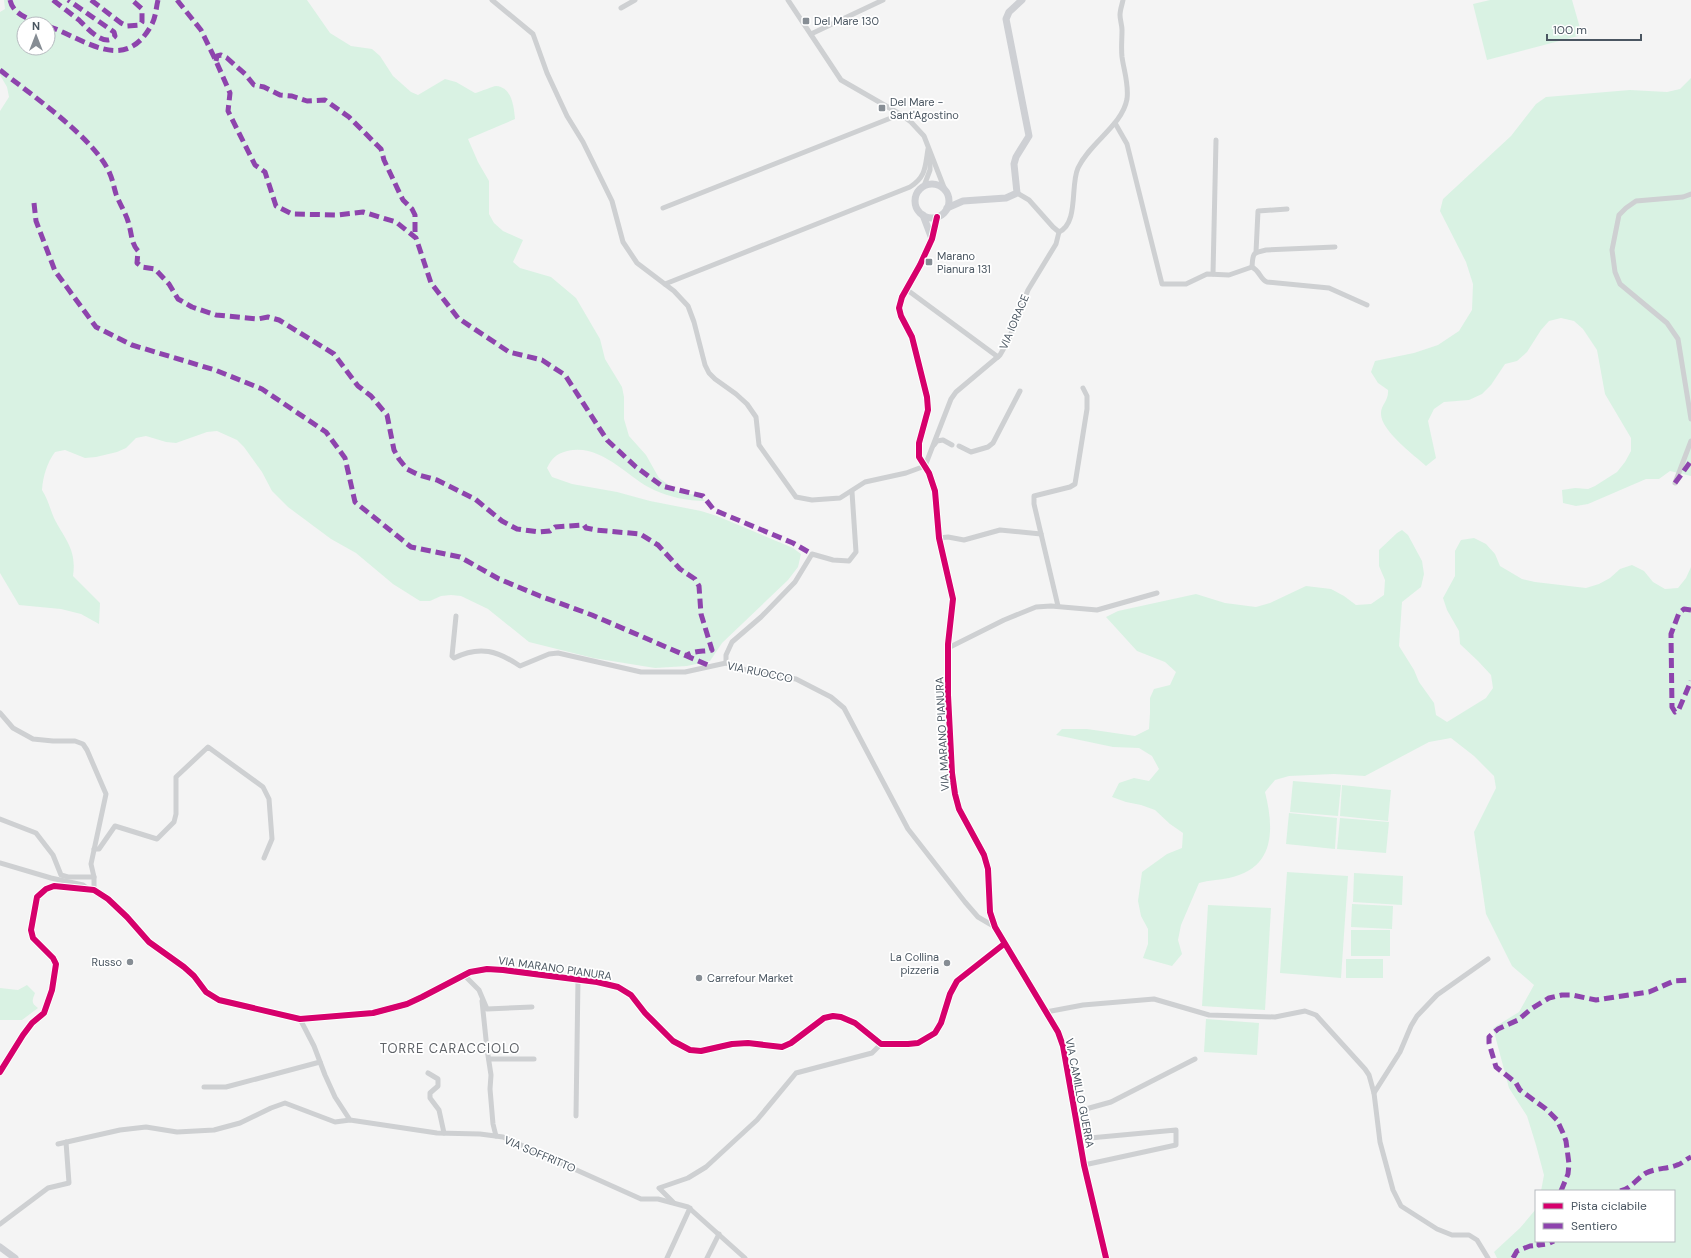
<svg xmlns="http://www.w3.org/2000/svg" width="1691" height="1258" font-family="'DM Sans',sans-serif">
<style>
.green{fill:#d9f2e3;fill-rule:evenodd}
.lines{fill:none;stroke-linecap:round;stroke-linejoin:round}
.street{stroke:#ced0d2;stroke-width:5}
.secondary{stroke:#ced0d4;stroke-width:7}
.quiet{stroke:#8e44ad;stroke-width:5;stroke-dasharray:10 5;stroke-linecap:butt}
.cycleway-casing{stroke:#fff;stroke-width:8}
.cycleway{stroke:#d6006c;stroke-width:6}
.poi-dot{fill:#868d94;stroke:#fff;stroke-width:1.5}
.labels{text-anchor:middle;stroke-width:3.5;stroke-linejoin:round;paint-order:stroke}
.poi-label{font-size:11px;fill:#4a5661;stroke:#fff;text-anchor:start}
.street-label{font-size:11px;fill:#4a5661;stroke:#fff}
.quarter-label{font-size:13px;letter-spacing:1px;fill:#5f6368;stroke:#fff}
</style>
<rect width="100%" height="100%" fill="#f4f4f4"/>
<g class="green">
<path d="M 4,0 L 307,0 L 330,33 L 351,46 L 372,49 L 380,56 L 393,76 L 411,92 L 418,95 L 445,79 L 456,82 L 475,93 C 480,92 493,86 496,86 C 512,87 514,107 515,119 L 468,139 L 478,162 L 489,181 L 489,214 L 494,223 L 503,231 L 523,240 L 513,262 L 520,268 L 551,277 L 576,298 L 600,339 L 605,359 L 622,387 L 624,397 L 624,419 L 629,436 L 646,455 L 659,478 L 680,493 L 699,495 L 705,501 C 687,501 670,497 654,490 C 626,477 602,443 567,451 C 556,454 552,458 547,468 L 552,477 L 572,484 L 617,492 L 650,501 L 701,511 L 717,516 L 793,548 L 801,554 L 798,567 L 788,580 L 722,643 L 710,661 L 687,666 L 655,668 L 593,658 L 529,642 L 488,609 L 461,596 L 451,595 L 441,596 L 430,601 L 420,601 L 393,584 L 356,553 L 331,539 L 288,507 L 272,491 L 262,472 L 244,447 L 237,440 L 217,431 L 207,432 L 176,443 L 166,442 L 146,436 L 136,438 L 126,448 L 117,452 L 96,457 L 85,458 L 65,450 L 55,452 C 47,463 43,476 42,490 C 48,499 50,509 54,518 C 65,540 77,549 73,576 L 100,603 L 99,624 L 81,614 L 61,609 L 19,605 L 0,573 L 0,111 L 9,97 L 7,87 L 0,75 L 0,12 L 5,9 ZM 24,24 L 48,24 L 48,48 L 24,48 Z"/>
<path d="M 1490,0 L 1572,0 L 1582,35 L 1487,60 L 1473,4 Z"/>
<path d="M 1691,78 L 1691,476 L 1670,471 L 1659,479 L 1646,479 L 1588,504 L 1576,506 L 1563,503 L 1562,490 L 1575,488 L 1588,489 L 1595,486 L 1617,472 L 1625,462 L 1631,451 L 1631,438 L 1605,394 L 1597,350 L 1583,329 L 1574,321 L 1561,318 L 1549,321 L 1541,330 L 1527,352 L 1517,361 L 1505,364 L 1491,385 L 1482,394 L 1469,400 L 1444,402 L 1434,409 L 1428,421 L 1436,458 L 1426,466 C 1414,455 1380,430 1381,413 C 1381,405 1389,400 1388,390 L 1378,383 L 1371,372 L 1375,361 L 1414,353 L 1438,345 L 1459,331 L 1472,310 L 1473,284 L 1466,262 L 1440,211 L 1443,199 L 1511,136 L 1536,104 L 1546,97 L 1630,90 L 1667,92 L 1680,89 Z"/>
<path d="M 1402,530 L 1408,535 L 1422,561 L 1424,574 L 1421,587 L 1402,602 L 1399,646 L 1414,670 L 1419,682 L 1434,703 L 1436,715 L 1447,722 L 1486,698 L 1493,688 L 1491,675 L 1478,661 L 1460,644 L 1459,631 L 1447,610 L 1443,598 L 1455,576 L 1455,551 L 1461,540 L 1474,538 L 1486,544 L 1495,554 L 1500,566 L 1522,579 L 1535,582 L 1586,588 L 1599,584 L 1610,578 L 1620,569 L 1632,565 L 1644,571 L 1653,582 L 1665,589 L 1678,588 L 1686,578 L 1691,567 L 1691,1258 L 1497,1258 L 1494,1252 L 1520,1228 L 1536,1209 L 1536,1241 L 1674,1241 L 1674,1191 L 1541,1191 L 1544,1175 L 1536,1145 L 1527,1116 L 1509,1088 L 1493,1028 L 1519,1012 L 1534,985 L 1512,966 L 1486,914 L 1474,832 L 1496,788 L 1494,776 L 1474,756 L 1451,738 L 1429,742 L 1365,776 L 1334,774 L 1289,776 L 1275,780 L 1265,792 C 1274,828 1276,868 1229,878 C 1219,880 1209,880 1199,883 L 1181,925 L 1178,940 L 1182,954 L 1172,966 L 1143,958 L 1148,944 L 1148,929 L 1141,916 L 1138,901 L 1142,872 L 1167,854 L 1182,848 L 1183,833 L 1170,824 L 1155,810 L 1141,805 L 1126,802 L 1112,797 L 1119,783 L 1134,778 L 1149,781 L 1159,769 L 1152,756 L 1139,748 L 1113,747 L 1056,735 L 1062,729 L 1087,729 L 1135,736 L 1149,729 L 1150,713 L 1150,698 L 1154,689 L 1170,685 L 1176,672 L 1165,662 L 1137,651 L 1106,617 L 1118,611 L 1196,594 L 1225,603 L 1256,607 L 1270,603 L 1306,586 L 1331,589 L 1344,596 L 1356,605 L 1371,604 L 1384,595 L 1385,580 L 1379,566 L 1379,550 L 1397,533 Z"/>
<path d="M 1293,781 L 1341,785 L 1338,816 L 1290,812 Z"/>
<path d="M 1342,785 L 1391,790 L 1388,821 L 1340,816 Z"/>
<path d="M 1289,813 L 1337,818 L 1335,849 L 1286,844 Z"/>
<path d="M 1340,818 L 1389,822 L 1386,853 L 1337,849 Z"/>
<path d="M 1287,872 L 1348,876 L 1341,978 L 1280,973 Z"/>
<path d="M 1354,873 L 1403,876 L 1402,905 L 1353,902 Z"/>
<path d="M 1352,904 L 1393,906 L 1392,929 L 1351,927 Z"/>
<path d="M 1208,905 L 1271,908 L 1265,1010 L 1202,1006 Z"/>
<rect x="1351" y="930" width="39" height="26"/>
<rect x="1346" y="959" width="37" height="19"/>
<path d="M 27,985 L 35,993 C 32,1001 31,1003 38,1008 L 22,1020 L 0,1020 L 0,988 L 18,990 Z"/>
<path d="M 1206,1019 L 1259,1023 L 1257,1055 L 1204,1052 Z"/>
</g>
<g class="lines">
<g class="street">
<path d="M 492,0 L 533,34 L 547,73 L 567,116 L 583,142 L 612,201 L 623,242 L 637,263 L 674,291 L 688,306 L 694,322 L 705,365 L 709,373 L 715,379 L 736,394 L 747,404 L 756,417 L 759,445 L 796,497 L 812,500 L 840,498 L 865,482 L 906,473 L 925,466 L 951,399 L 956,392 L 1000,355 L 1008,341 L 1028,290 L 1056,244 L 1059,232"/>
<path d="M 788,0 L 841,80 L 900,114 L 911,122 L 924,136 L 945,190"/>
<path d="M 621,8 L 635,0"/>
<path d="M 811,34 L 883,0"/>
<path d="M 1115,123 L 1127,144 L 1162,284 L 1186,284 L 1207,274 L 1229,275 L 1252,267 C 1260,271 1260,279 1267,282 L 1329,288 L 1367,305"/>
<path d="M 924,186 L 930,170 L 930,157"/>
<path d="M 1017,193 L 1029,200 L 1053,227 L 1059,232 C 1079,223 1070,185 1078,168 C 1090,142 1122,126 1127,99 C 1129,85 1124,71 1122,57 C 1121,48 1122,39 1122,30 C 1122,25 1120,20 1120,15 C 1120,10 1122,5 1123,0"/>
<path d="M 1691,194 L 1683,197 L 1636,201 L 1626,208 L 1619,215 L 1612,250 L 1615,272 L 1620,284 L 1667,323 L 1678,339 L 1691,419"/>
<path d="M 663,208 L 901,114"/>
<path d="M 1256,252 L 1258,211 L 1287,209"/>
<path d="M 1252,267 C 1253,253 1252,253 1266,250 L 1335,247"/>
<path d="M 1213,274 L 1216,140"/>
<path d="M 665,284 L 910,187 C 926,177 925,167 928,149"/>
<path d="M 906,289 L 998,357"/>
<path d="M 934,445 L 937,441 L 943,440 L 952,445"/>
<path d="M 959,446 L 971,452 L 988,447 L 993,443 L 1020,391"/>
<path d="M 1675,483 L 1691,441"/>
<path d="M 939,538 L 948,537 L 964,540 L 1000,530 L 1041,534"/>
<path d="M 1058,606 L 1034,504 L 1034,496 L 1070,487 L 1075,484 L 1087,409 L 1087,396 L 1083,388"/>
<path d="M 456,616 L 452,656 L 454,658 C 480,645 498,651 520,666 L 549,654 L 558,653 L 641,672 L 685,672 L 726,663 L 749,671 L 796,679 L 831,697 L 844,708 L 908,829 L 965,902 L 978,917 L 995,927"/>
<path d="M 948,648 L 1004,620 L 1036,607 L 1051,606 L 1097,610 L 1157,593"/>
<path d="M 726,663 L 726,655 L 732,642 L 761,617 L 795,582 L 812,554 L 833,560 L 849,561 L 856,552 L 852,492"/>
<path d="M 0,713 L 13,728 L 33,739 L 53,741 L 75,741 L 83,744 L 87,750 L 106,794 L 91,864 L 94,877 L 94,890"/>
<path d="M 0,819 L 36,833 L 53,855 L 61,875 L 68,877 L 94,877"/>
<path d="M 94,849 L 99,849 L 115,826 L 157,839 L 174,822 L 176,814 L 176,777 L 208,747 L 263,787 L 269,799 L 272,839 L 264,858"/>
<path d="M 0,863 L 51,878 L 83,885 L 88,889"/>
<path d="M 464,975 L 479,990 L 487,1009 L 532,1007"/>
<path d="M 482,1001 L 487,1049 L 491,1075 L 490,1089 L 493,1124 L 496,1136"/>
<path d="M 1046,1012 L 1083,1005 L 1154,999 L 1209,1015 L 1275,1017 L 1305,1011 L 1316,1015 L 1365,1069 L 1369,1075 L 1374,1093"/>
<path d="M 300,1019 L 314,1046 L 325,1075 L 335,1097 L 350,1120 L 437,1133 L 480,1134 L 503,1137 L 641,1199 L 658,1199 L 688,1207 L 745,1258"/>
<path d="M 489,1059 L 534,1059"/>
<path d="M 428,1073 L 438,1079 L 438,1086 L 430,1093 L 430,1098 L 439,1110 L 444,1133"/>
<path d="M 204,1087 L 226,1087 L 320,1062"/>
<path d="M 1075,1112 L 1111,1102 L 1195,1059"/>
<path d="M 576,1116 L 578,979"/>
<path d="M 1079,1139 L 1176,1130 L 1176,1145 L 1084,1165"/>
<path d="M 58,1144 L 120,1130 L 146,1127 L 177,1132 L 214,1130 L 240,1123 L 271,1108 L 285,1103 L 335,1122 L 350,1120"/>
<path d="M 673,1202 L 659,1188 L 688,1178 L 706,1167 L 757,1120 L 796,1073 L 872,1053 L 881,1044"/>
<path d="M 0,1224 L 48,1188 L 69,1183 L 66,1142"/>
<path d="M 667,1258 L 690,1208"/>
<path d="M 707,1258 L 719,1234"/>
<path d="M 1488,1258 L 1477,1240 L 1469,1235 L 1452,1235 L 1437,1229 L 1401,1206 L 1393,1190 L 1380,1142 L 1374,1093 L 1400,1052 L 1411,1026 L 1417,1016 L 1437,995 L 1488,959"/>
</g>
<g class="secondary">
<circle cx="932" cy="201" r="17"/>
<path d="M 947,208 L 963,201 L 1006,198 L 1017,193 L 1014,164 L 1016,157 L 1029,136 L 1006,19 L 1009,12 L 1022,0"/>
<path d="M 923,215 L 932,239"/>
<path d="M 937,217 L 932,239 L 920,265 L 902,297 L 899,308 L 901,316 L 912,337 L 927,397 L 928,410 L 919,443 L 919,457 L 929,473 L 935,491 L 939,538 L 953,599 L 948,644 L 948,695 L 952,773 L 955,794 L 959,809 L 984,855 L 988,869 L 990,912 L 995,927 L 1058,1032 L 1063,1046 L 1084,1165 L 1106,1258"/>
<path d="M 0,1072 L 23,1035 L 32,1023 L 44,1013 L 52,990 L 56,964 L 53,958 L 33,938 L 31,930 L 37,897 L 46,889 L 54,886 L 94,890 L 108,899 L 127,917 L 149,942 L 184,967 L 194,976 L 206,992 L 219,1000 L 300,1019 L 373,1013 L 407,1004 L 422,997 L 470,972 L 487,969 L 503,970 L 597,982 L 618,987 L 631,995 L 645,1013 L 673,1041 L 690,1050 L 701,1051 L 732,1044 L 748,1043 L 782,1047 L 791,1043 L 824,1018 L 833,1016 L 841,1017 L 855,1023 L 881,1044 L 908,1044 L 918,1043 L 935,1033 L 941,1023 L 950,994 L 957,981 L 1004,944"/>
<path d="M 0,1247 L 15,1258"/>
</g>
<g class="quiet">
<path d="M 10,0 C 13,15 31,20 43,24"/>
<path d="M 53,0 C 62,7 70,13 79,20 C 86,27 105,49 115,36 L 114,32 L 68,0"/>
<path d="M 91,0 L 121,23 L 127,26 L 140,25 L 142,22 L 142,9 L 132,0"/>
<path d="M 177,0 L 201,30 L 216,61 L 230,93 L 228,111 L 255,165 L 265,172 L 276,206 L 292,214 L 337,215 L 363,212 L 396,222 L 416,238 L 431,283 L 458,318 L 509,352 L 542,360 L 565,375 L 607,440 L 636,467 L 662,486 L 703,496 L 714,510 L 793,543 L 812,554"/>
<path d="M 48,26 C 85,39 125,75 152,24 C 156,16 156,8 158,0"/>
<path d="M 216,61 L 217,56 L 221,55 L 227,58 L 245,74 L 254,85 L 264,87 L 280,95 L 292,96 L 307,101 L 325,100 L 349,117 L 381,149 L 384,160 L 400,194 L 403,200 L 412,209 L 415,215 L 415,238"/>
<path d="M 0,70 C 30,94 96,139 110,174 C 113,181 114,188 116,194 C 120,205 127,215 129,225 C 132,235 131,243 138,251 L 137,263 L 142,267 L 155,269 L 169,284 L 178,299 L 192,307 L 216,315 L 258,319 L 268,317 L 279,320 L 334,354 L 358,386 L 371,396 L 387,415 L 394,450 L 399,459 L 407,469 L 419,475 L 437,480 L 475,499 L 502,521 L 517,529 L 539,532 L 550,531 L 555,527 L 584,525 L 586,528 L 596,530 L 640,534 L 658,545 L 680,569 L 695,579 L 699,586 L 701,614 L 712,650 C 703,652 693,650 686,656"/>
<path d="M 34,203 L 36,221 L 55,271 L 96,327 L 132,345 L 215,370 L 262,389 L 326,432 L 345,458 L 355,502 L 411,547 L 460,557 L 499,579 L 540,596 L 592,615 L 710,666"/>
<path d="M 1675,483 L 1691,461"/>
<path d="M 1691,610 L 1684,609 L 1679,613 L 1671,634 L 1672,707 L 1675,712 L 1679,709 L 1691,681"/>
<path d="M 1561,1191 L 1568,1174 L 1569,1164 L 1566,1141 L 1563,1133 L 1557,1120 L 1546,1109 L 1520,1090 L 1516,1083 L 1496,1067 L 1489,1043 L 1489,1037 L 1498,1029 L 1518,1020 L 1531,1009 L 1549,998 L 1562,995 L 1572,995 L 1596,1000 L 1649,992 L 1674,981 L 1691,980"/>
<path d="M 1620,1191 C 1631,1189 1637,1178 1646,1173 C 1656,1168 1667,1169 1677,1165 C 1682,1164 1686,1159 1691,1157"/>
<path d="M 1539,1241 L 1539,1245 L 1547,1244 L 1554,1241"/>
<path d="M 1513,1258 L 1517,1251 L 1530,1246 L 1539,1245"/>
</g>
<defs>
<g id="cycleway">
<path d="M 937,217 L 932,239 L 920,265 L 902,297 L 899,308 L 901,316 L 912,337 L 927,397 L 928,410 L 919,443 L 919,457 L 929,473 L 935,491 L 939,538 L 953,599 L 948,644 L 948,695 L 952,773 L 955,794 L 959,809 L 984,855 L 988,869 L 990,912 L 995,927 L 1058,1032 L 1063,1046 L 1084,1165 L 1106,1258"/>
<path d="M 0,1072 L 23,1035 L 32,1023 L 44,1013 L 52,990 L 56,964 L 53,958 L 33,938 L 31,930 L 37,897 L 46,889 L 54,886 L 94,890 L 108,899 L 127,917 L 149,942 L 184,967 L 194,976 L 206,992 L 219,1000 L 300,1019 L 373,1013 L 407,1004 L 422,997 L 470,972 L 487,969 L 503,970 L 597,982 L 618,987 L 631,995 L 645,1013 L 673,1041 L 690,1050 L 701,1051 L 732,1044 L 748,1043 L 782,1047 L 791,1043 L 824,1018 L 833,1016 L 841,1017 L 855,1023 L 881,1044 L 908,1044 L 918,1043 L 935,1033 L 941,1023 L 950,994 L 957,981 L 1004,944"/>
</g>
</defs>
<use href="#cycleway" class="cycleway-casing"/>
<use href="#cycleway" class="cycleway"/>
</g>
<g class="poi-dot">
<rect x="802" y="17" width="8" height="8" rx="2"/>
<rect x="878" y="104" width="8" height="8" rx="2"/>
<rect x="925" y="258" width="8" height="8" rx="2"/>
<circle cx="130" cy="962" r="4"/>
<circle cx="947" cy="963" r="4"/>
<circle cx="699" cy="978" r="4"/>
</g>
<g class="labels">
<g class="poi-label">
<text x="814" y="25">Del Mare 130</text>
<text x="890" y="106">Del Mare -<tspan x="890" dy="13">Sant'Agostino</tspan></text>
<text x="937" y="260">Marano<tspan x="937" dy="13">Pianura 131</tspan></text>
<text x="939" y="961" text-anchor="end">La Collina<tspan x="939" dy="13">pizzeria</tspan></text>
<text x="122" y="966" text-anchor="end">Russo</text>
<text x="707" y="982">Carrefour Market</text>
</g>
<g class="street-label">
<text transform="translate(1014 322) rotate(-67)" y="4">VIA IORACE</text>
<text transform="translate(760 672) rotate(12)" y="4">VIA RUOCCO</text>
<text transform="translate(942 734) rotate(-93)" y="4">VIA MARANO PIANURA</text>
<text transform="translate(555 968) rotate(8)" y="4">VIA MARANO PIANURA</text>
<text transform="translate(1080 1093) rotate(79)" y="4">VIA CAMILLO GUERRA</text>
<text transform="translate(540 1154) rotate(23)" y="4">VIA SOFFRITTO</text>
</g>
<g class="quarter-label">
<text x="450" y="1053">TORRE CARACCIOLO</text>
</g>
</g>
<rect x="1535" y="1190" width="140" height="52" fill="#ffffff" stroke="#b7bbc0"/>
<rect x="1543" y="1203" width="20" height="6" fill="#d6006c" stroke="#b7bbc0"/>
<text x="1571" y="1210" font-size="12" fill="#4a5661">Pista ciclabile</text>
<rect x="1543" y="1223" width="20" height="6" fill="#8e44ad" stroke="#b7bbc0"/>
<text x="1571" y="1230" font-size="12" fill="#4a5661">Sentiero</text>
<g transform="translate(36 36)"><circle r="19" fill="#ffffff" stroke="#b7bbc0"/>
<path d="M0-3L7 15L0 10L-7 15Z" fill="#868d94"/>
<text y="-6" font-size="11" font-weight="bold" text-anchor="middle" fill="#4a5661">N</text>
</g>
<path d="M1547 34v6h94v-6" fill="none" stroke="#4a5661" stroke-width="2"/>
<text x="1553" y="34" font-size="12" fill="#4a5661" stroke="#ffffff" stroke-width="3" paint-order="stroke">100 m</text>
</svg>
